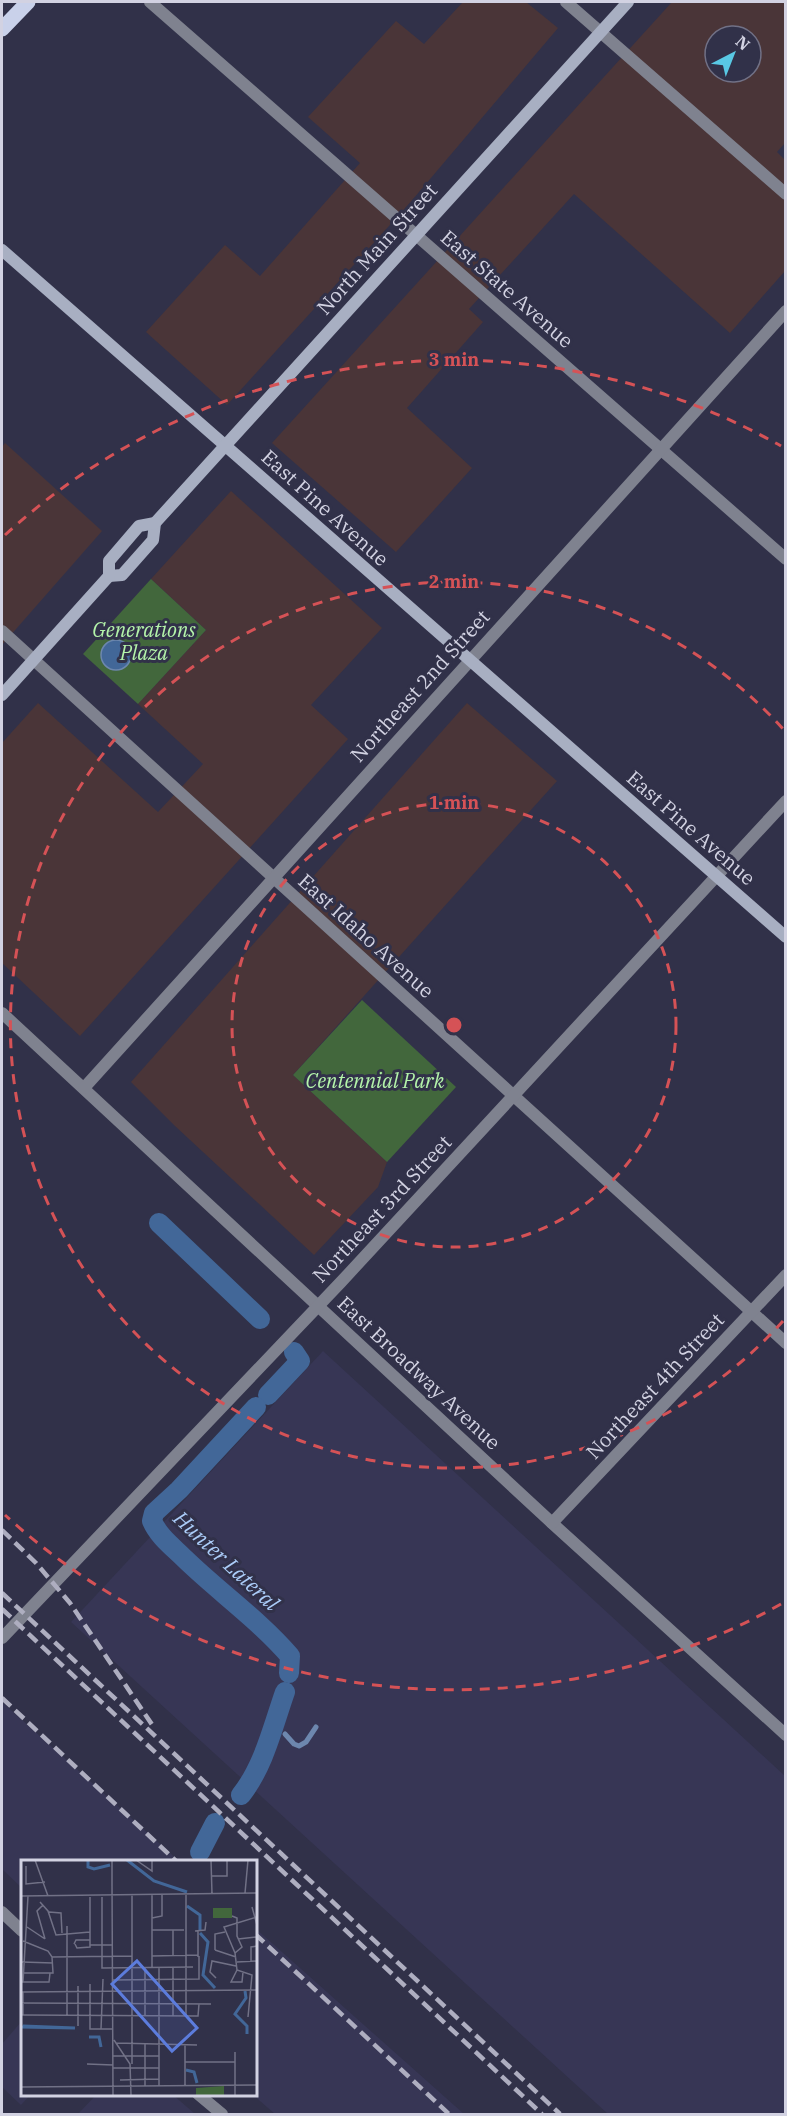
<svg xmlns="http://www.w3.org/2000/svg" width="787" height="2116" font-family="'IBM Plex Serif',serif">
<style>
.commercial{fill:#4a3538;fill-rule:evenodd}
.built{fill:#373655}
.green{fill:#42673c}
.water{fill:#426798;stroke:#6d87ae;stroke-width:1.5}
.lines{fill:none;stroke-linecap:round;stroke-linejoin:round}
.stream{stroke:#6d87ae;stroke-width:5}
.canal{stroke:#426798;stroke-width:20}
.street{stroke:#7f828f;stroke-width:12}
.secondary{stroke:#a8afc2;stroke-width:12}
.primary{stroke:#c9d1ea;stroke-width:15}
.rail{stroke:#aeaec0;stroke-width:4.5;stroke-dasharray:12 6;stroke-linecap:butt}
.ring{fill:none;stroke:#d55256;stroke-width:3;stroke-dasharray:10 8}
.labels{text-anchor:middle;stroke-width:6;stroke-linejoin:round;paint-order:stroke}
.street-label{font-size:20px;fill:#d2d2e2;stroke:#313149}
.park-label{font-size:20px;font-style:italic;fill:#b4f4aa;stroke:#313149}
.water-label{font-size:21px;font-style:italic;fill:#abccf8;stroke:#313149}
.inset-river{fill:none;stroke:#426798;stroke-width:3}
.inset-road{fill:none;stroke:#717186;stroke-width:1.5}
.view{fill:#5c7cdc;fill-opacity:0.15;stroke:#5c7cdc;stroke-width:3}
.inset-edge{fill:none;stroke:#d2d2e2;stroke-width:3}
.centre{fill:#d55256;stroke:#313149;stroke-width:3}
.ring-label{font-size:18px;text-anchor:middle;font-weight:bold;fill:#d55256;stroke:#313149;stroke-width:6;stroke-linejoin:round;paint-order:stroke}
</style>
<rect width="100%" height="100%" fill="#313149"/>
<g class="commercial">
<path d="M 463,2 L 526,2 L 558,28 L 408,205 L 227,405 L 146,332 L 225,245 L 260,276 L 360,163 L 308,117 L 396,21 L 424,44 Z"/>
<path d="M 672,2 L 785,2 L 785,143 L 777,152 L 785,160 L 785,271 L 730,333 L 574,194 L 469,309 L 483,322 L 407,408 L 472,468 L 396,552 L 272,443 ZM 715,36 L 751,36 L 751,72 L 715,72 Z"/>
<path d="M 5,443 L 102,531 L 2,645 L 2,447 Z"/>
<path d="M 231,491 L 382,628 L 311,705 L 348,739 L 80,1036 L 2,963 L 2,743 L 38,703 L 158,812 L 203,764 L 138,704 L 206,630 L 151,579 Z"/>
<path d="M 467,703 L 557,781 L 293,1075 L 387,1162 L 378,1187 L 314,1255 L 175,1126 L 131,1082 Z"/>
</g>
<g class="built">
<path d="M 323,1351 L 785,1776 L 785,2114 L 608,2114 L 71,1622 Z"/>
<path d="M 2,1702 L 179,1861 L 22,1861 L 22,1888 L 2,1869 Z"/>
<path d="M 255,1928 L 464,2114 L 275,2114 L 252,2094 L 255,2094 Z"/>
<path d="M 22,2021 L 22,2094 L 31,2094 L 21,2105 L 2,2087 L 2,2044 Z"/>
<path d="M 97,2094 L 172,2094 L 195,2114 L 78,2114 Z"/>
</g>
<g class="green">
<path d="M 151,579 L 206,630 L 138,704 L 83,654 Z"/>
<path d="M 362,1000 L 456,1087 L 387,1162 L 293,1075 Z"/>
</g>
<circle class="water" cx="116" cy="655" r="15"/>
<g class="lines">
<path class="stream" d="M 285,1734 L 294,1744 L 299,1746 L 306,1742 L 316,1727"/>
<g class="canal">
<path d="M 159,1223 L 260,1319"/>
<path d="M 268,1395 L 300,1361 L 294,1352"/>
<path d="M 256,1407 L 179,1490 L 154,1513 L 152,1521 C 159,1537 173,1547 185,1559 C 219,1592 259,1620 290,1656 L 289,1673"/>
<path d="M 241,1795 C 264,1766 273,1726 285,1692"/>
<path d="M 200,1852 L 215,1823"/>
</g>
<g class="street">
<path d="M 150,2 L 786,559"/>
<path d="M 566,2 L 786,194"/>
<path d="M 2,631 L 786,1343"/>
<path d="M 2,1013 L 552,1523 L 786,1735"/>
<path d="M 84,1088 L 786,311"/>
<path d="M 552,1523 L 786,1275"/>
<path d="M 2,1638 L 341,1282 L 786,801"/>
<path d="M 2,1912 L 22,1931"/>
<path d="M 198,2094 L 222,2114"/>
</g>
<g class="secondary">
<path d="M 2,250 L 786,937"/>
<path d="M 109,576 L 122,575 L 153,540 L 155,523 L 628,2"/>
<path d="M 2,695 L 109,576 L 109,561 L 139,526 L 155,523"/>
</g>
<path class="primary" d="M 2,29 L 28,2"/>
<g class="rail">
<path d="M 2,1530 L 36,1563 L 70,1603 L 153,1726"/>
<path d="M 2,1593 L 560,2114"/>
<path d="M 2,1609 L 542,2114"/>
<path d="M 2,1698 L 176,1861"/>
<path d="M 255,1934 L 449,2114"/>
</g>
</g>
<g class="ring">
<circle cx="454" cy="1025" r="222"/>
<path d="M783 1321A443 443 0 1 1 783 729"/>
<path d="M781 1604A665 665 0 0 1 5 1515M5 535A665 665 0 0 1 781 446"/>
</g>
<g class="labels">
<g class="street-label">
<text transform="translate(377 249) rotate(-48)" y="7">North Main Street</text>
<text transform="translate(507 289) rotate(41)" y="7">East State Avenue</text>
<text transform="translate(325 508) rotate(42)" y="7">East Pine Avenue</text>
<text transform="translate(420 686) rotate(-48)" y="7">Northeast 2nd Street</text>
<text transform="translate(691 828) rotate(41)" y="7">East Pine Avenue</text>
<text transform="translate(366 936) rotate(42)" y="7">East Idaho Avenue</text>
<text transform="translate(382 1209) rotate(-47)" y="7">Northeast 3rd Street</text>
<text transform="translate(419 1373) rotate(43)" y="7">East Broadway Avenue</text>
<text transform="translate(655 1386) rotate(-47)" y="7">Northeast 4th Street</text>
</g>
<g class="park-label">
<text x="144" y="637">Generations<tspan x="144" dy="23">Plaza</tspan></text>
<text x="375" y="1088">Centennial Park</text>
</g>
<g class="water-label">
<text transform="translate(226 1561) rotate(43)" y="7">Hunter Lateral</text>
</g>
</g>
<g transform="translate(21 1860)">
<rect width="236" height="236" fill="#313149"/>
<path d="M 192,48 L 211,48 L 211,58 L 192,58 ZM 203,226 L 203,235 L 175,235 L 175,228 Z" fill="#42673c"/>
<path class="inset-river" d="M 67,0 L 67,7 L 73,9 L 89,5M 106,0 L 133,21 L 166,32M 166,46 L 179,55 L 179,70M 179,73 L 187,82 L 182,115 L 194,128M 224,131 L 225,138 L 214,154 L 226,166 L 226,174M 2,166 L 54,168M 0,167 L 53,168M 68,177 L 78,177 L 80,187M 165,210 L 173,212 L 176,223"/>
<path class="inset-road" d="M 14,0 L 27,36M 115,0 L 131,11 L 131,0M 190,0 L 191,34M 5,6 L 5,24 L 24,22M 191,16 L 206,16 L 206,0M 91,23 L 92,235M 91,26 L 91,0M 224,33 L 227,0M 165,34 L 165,156M 111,35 L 111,204M 0,36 L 236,33M 81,37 L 81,108 L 172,107M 19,42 L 27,51 L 35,75 L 69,72M 22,45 L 16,51 L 24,79M 231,47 L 236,65M 28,52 L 40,53 L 41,73M 211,56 L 216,58 L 216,76 L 221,87 L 214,93M 131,58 L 141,56 L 141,35M 6,67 L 24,79M 131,70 L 163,70M 152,70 L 152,96M 174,71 L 184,70 L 185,62M 177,71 L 177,97M 217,79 L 236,77M 2,81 L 27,91 L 31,97 L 111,96M 53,84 L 55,80 L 69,80M 54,84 L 56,88 L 69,87 L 69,37M 69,85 L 92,85M 194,90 L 194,74 L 204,72M 194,90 L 215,97M 131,96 L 177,95M 230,101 L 230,87 L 236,86M 1,102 L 32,103M 216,102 L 236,101M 131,108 L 131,35M 216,110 L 210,122 L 221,122 L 222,112M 2,113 L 32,113 L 31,97M 195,118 L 189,112 L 191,101 L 215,106M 92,120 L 178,119 L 178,96M 1,122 L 28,122 L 29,113M 2,122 L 7,36M 69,124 L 69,169 L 92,169M 0,132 L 236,130M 2,132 L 2,155M 0,143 L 190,144M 0,155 L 177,156 L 178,144M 46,155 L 46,66M 124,156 L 124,108M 152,156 L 152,107M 227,157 L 231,115 L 216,110 L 214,93 L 203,67 L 236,57M 57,166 L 57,126M 80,169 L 82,119M 93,180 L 109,204 L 110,235M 95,183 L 176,185M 124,184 L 124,227M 214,192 L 214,235M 92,196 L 138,196M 164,202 L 214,202M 66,204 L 92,205M 92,208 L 138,208M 99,220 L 138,219M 164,225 L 164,184M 138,226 L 138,107M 0,227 L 236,225"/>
<path class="view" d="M 116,101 L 176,168 L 151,191 L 91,124 Z"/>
<rect width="236" height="236" class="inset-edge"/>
</g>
<circle cx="454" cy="1025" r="9" class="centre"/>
<g class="ring-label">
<text x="454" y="366">3 min</text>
<text x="454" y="588">2 min</text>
<text x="454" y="809">1 min</text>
</g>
<rect width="787" height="2116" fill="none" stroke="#d2d2e2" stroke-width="6"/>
<g transform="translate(733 54) rotate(42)"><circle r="28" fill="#313149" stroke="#717186" stroke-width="1.5"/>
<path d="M0-4.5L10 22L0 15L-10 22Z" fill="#59c8e4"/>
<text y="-9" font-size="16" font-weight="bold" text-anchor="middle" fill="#d2d2e2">N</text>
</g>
</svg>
